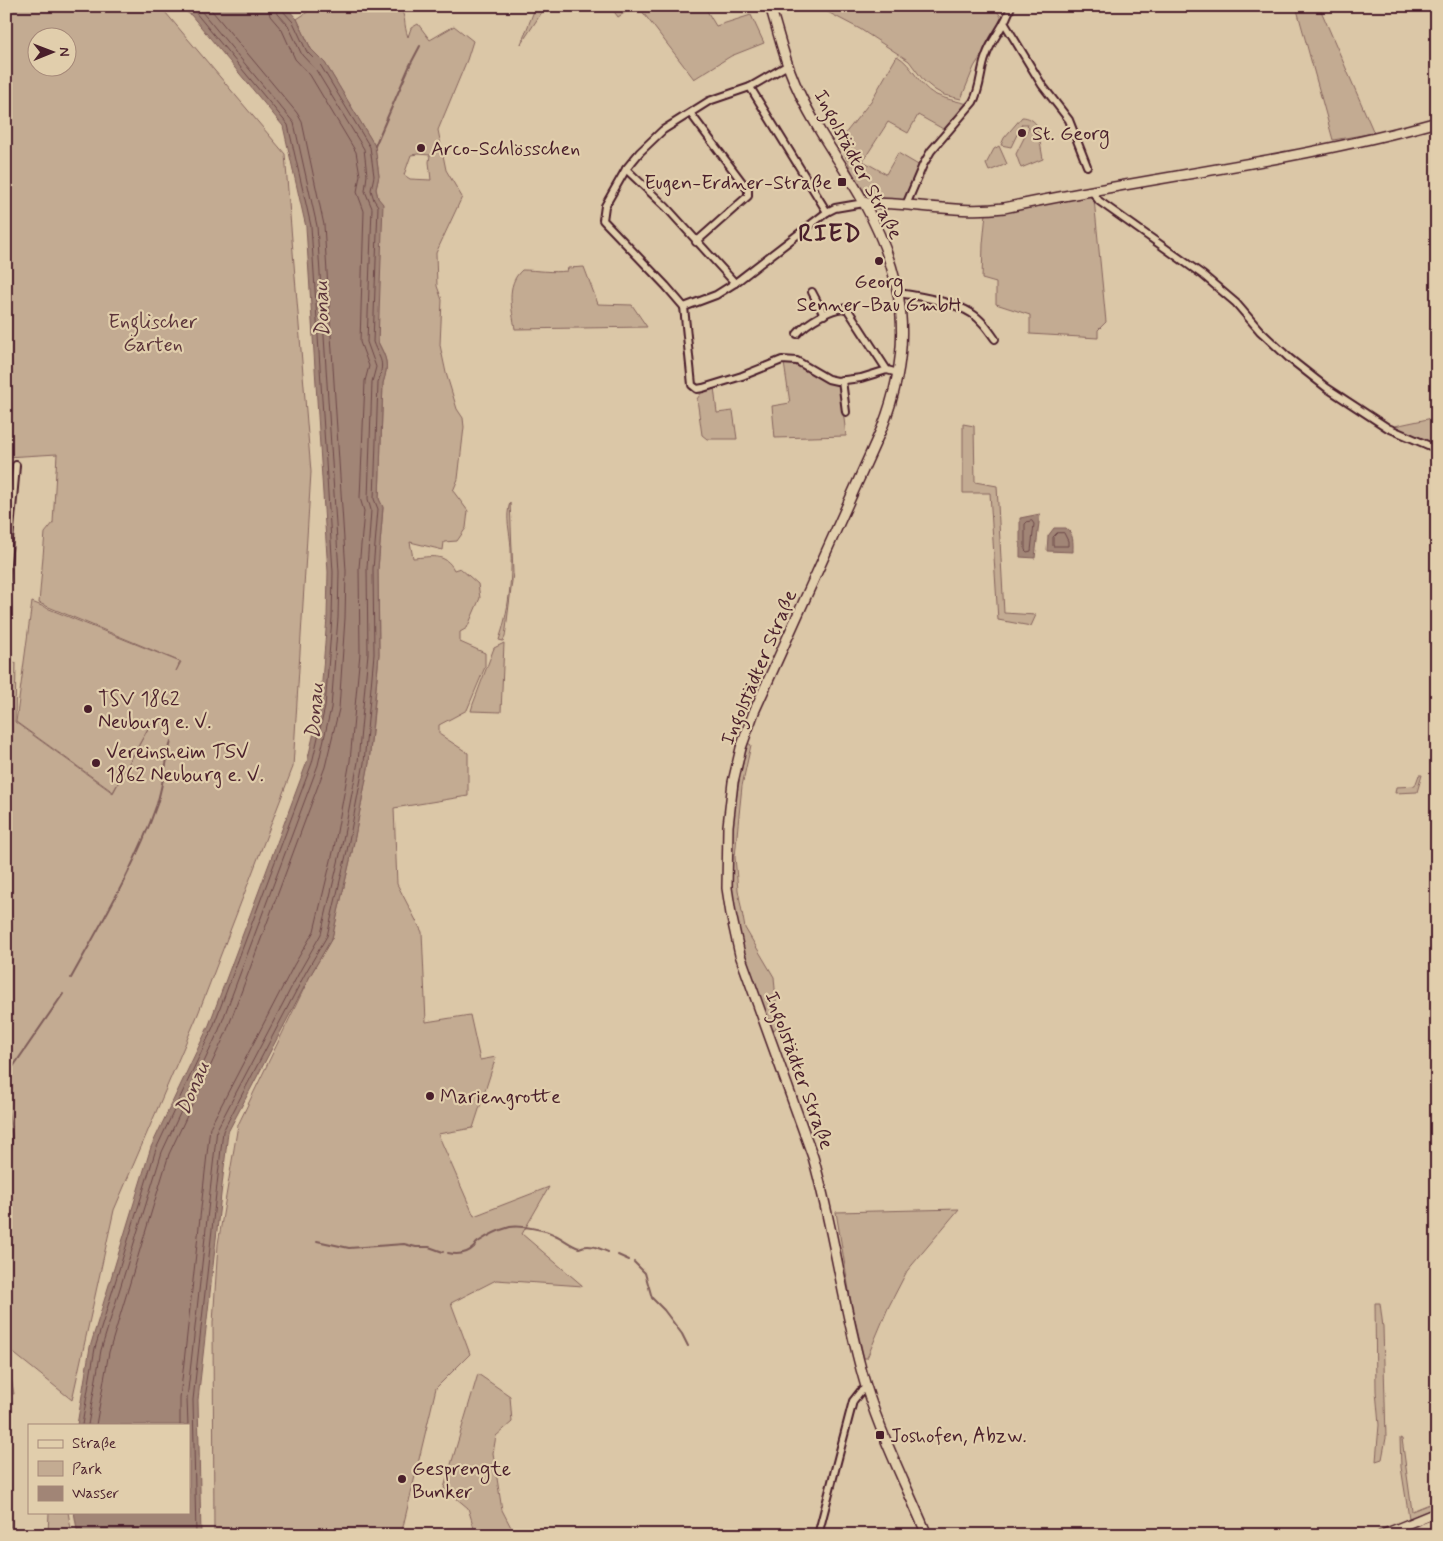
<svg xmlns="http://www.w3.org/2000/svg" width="1443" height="1541" font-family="Mynerve,sans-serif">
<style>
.green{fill:#c3ab92;stroke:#86655e;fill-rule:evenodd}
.water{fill:#a18576;stroke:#7e5c58}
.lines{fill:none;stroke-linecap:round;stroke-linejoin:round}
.shore{stroke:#6d4849;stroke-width:1}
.stream{stroke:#7e5c58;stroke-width:2}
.minor-casing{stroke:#4a1f2b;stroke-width:10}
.tertiary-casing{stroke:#4a1f2b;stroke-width:11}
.secondary-casing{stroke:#4a1f2b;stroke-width:12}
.minor{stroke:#e1ceac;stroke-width:6}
.tertiary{stroke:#e1ceac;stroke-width:8}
.secondary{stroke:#e1ceac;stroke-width:9}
.poi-dot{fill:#4a1f2b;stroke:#e1ceac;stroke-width:2}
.labels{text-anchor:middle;stroke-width:4.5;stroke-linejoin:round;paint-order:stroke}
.poi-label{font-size:20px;fill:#4a1f2b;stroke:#e1ceac;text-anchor:start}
.street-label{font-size:20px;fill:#4a1f2b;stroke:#e1ceac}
.park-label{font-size:20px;fill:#5c343a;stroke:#e1ceac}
.water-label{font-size:21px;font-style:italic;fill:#5b333a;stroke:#e1ceac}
.district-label{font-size:25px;font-weight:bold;letter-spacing:1px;fill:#4a1f2b;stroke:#e1ceac}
</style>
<rect width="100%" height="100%" fill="#dbc7a7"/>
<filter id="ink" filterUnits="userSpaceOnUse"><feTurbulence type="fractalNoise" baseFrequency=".02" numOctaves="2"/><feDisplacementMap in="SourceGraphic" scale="10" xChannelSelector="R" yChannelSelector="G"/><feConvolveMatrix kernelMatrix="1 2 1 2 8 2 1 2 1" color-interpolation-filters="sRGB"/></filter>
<g filter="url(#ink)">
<g class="green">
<path d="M 6,6 L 160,6 L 285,154 L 311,472 L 293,767 L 198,1014 L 114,1210 L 72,1400 L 6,1347 L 6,664 L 16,663 L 15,722 L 113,793 L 151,723 L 113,792 L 16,722 L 32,602 L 180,662 L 176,671 L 181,662 L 39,603 L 45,533 L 53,523 L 57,454 L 6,457 ZM 38,38 L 68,38 L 68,68 L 38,68 Z"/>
<path d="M 310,6 L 399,6 C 407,18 403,24 408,37 L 411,28 L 418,24 L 430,40 L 454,26 L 473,41 L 467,60 L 438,130 L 446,170 L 462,197 L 436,253 L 437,286 L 442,300 L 440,345 L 446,373 L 457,409 L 463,418 L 464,427 L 458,479 L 453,491 L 468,511 L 466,528 L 457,541 L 444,542 L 443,550 L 410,542 L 413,558 C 430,557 445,552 454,570 L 460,568 L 478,584 L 480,598 L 467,628 L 460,632 L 460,642 L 485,653 L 485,667 L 467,710 L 439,725 L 439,734 L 468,753 L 468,796 L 394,808 L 397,884 L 422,932 L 426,1022 L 470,1015 L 480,1060 L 496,1057 L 473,1128 L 438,1134 L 474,1216 L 549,1187 L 522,1234 L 583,1286 L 496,1280 L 451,1303 L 470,1354 L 436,1388 L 401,1535 L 214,1535 L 213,1323 L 218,1244 L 238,1125 L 311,974 L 332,938 L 352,852 L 369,763 L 375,702 L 379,654 L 378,569 L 383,508 L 379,499 L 383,383 C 389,364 387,359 378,342 L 378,198 L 376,189 L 379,176 L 375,146 L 325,63 L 311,49 L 297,19 L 312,9 ZM 418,154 L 430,155 L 429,162 L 431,180 L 410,179 L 404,175 L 411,155 Z"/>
<path d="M 536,6 L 546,6 L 521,44 Z"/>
<path d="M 610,6 L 635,6 L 618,17 Z"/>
<path d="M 638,6 L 704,6 L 716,26 L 751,15 L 764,43 L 731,56 L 694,79 Z"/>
<path d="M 816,6 L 994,6 L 1003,20 L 974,67 L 961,99 L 944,95 L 935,90 L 924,81 L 909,61 L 860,29 Z"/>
<path d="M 1296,6 L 1319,6 L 1374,133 L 1333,140 Z"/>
<path d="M 897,56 C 913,65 918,85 934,94 C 944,99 957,101 968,104 L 945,130 L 918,115 L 908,133 L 888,122 L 863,161 L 886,174 L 898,153 L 920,166 L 904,201 C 892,199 876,199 866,192 C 855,185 844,153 840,140 L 871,101 Z"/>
<path d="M 1022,117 C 1028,117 1033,120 1037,125 L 1043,159 L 1021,168 L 1016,154 L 1029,128 L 1027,126 L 1028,124 L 1022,124 L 1011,147 L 1001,145 L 1004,138 Z"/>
<path d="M 999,146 L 1007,164 L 989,171 L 986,164 L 994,149 Z"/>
<path d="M 1088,196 L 1094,199 L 1106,322 L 1098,330 L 1098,338 L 1030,334 L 1030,315 L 996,304 L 996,283 L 982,279 L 983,244 L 986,213 Z"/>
<path d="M 584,267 L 598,304 L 632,305 L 647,327 L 515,329 C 512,309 505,285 522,270 C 537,270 552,273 567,271 L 568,268 Z"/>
<path d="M 794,362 L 840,383 L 846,436 L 775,438 L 772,406 L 790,403 L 784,363 Z"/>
<path d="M 714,387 L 717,413 L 733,411 L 737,439 L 707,439 L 702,435 L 697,399 L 704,389 Z"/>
<path d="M 1437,417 L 1437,448 L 1390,427 Z"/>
<path d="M 963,424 L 974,426 L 975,482 L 997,486 L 1004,613 L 1036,615 L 1031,626 L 998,620 L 990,493 L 963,493 Z"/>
<path d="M 510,502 L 513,573 L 505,637 L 503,641 L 499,640 C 509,611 512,579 511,548 C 510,530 505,519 510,502 Z"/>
<path d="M 504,643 L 501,712 L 471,711 L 473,704 L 494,648 Z"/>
<path d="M 748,743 L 751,745 L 742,786 L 738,825 L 735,857 L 738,890 L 745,928 L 774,977 L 777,1012 L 774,1021 L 778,1025 L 773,1031 C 755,989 737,943 733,897 C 727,845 735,793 748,743 Z"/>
<path d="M 1419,775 L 1422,775 L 1417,792 L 1395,793 L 1396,787 L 1415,786 Z"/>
<path d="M 959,1209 L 907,1271 L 888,1308 L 867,1358 L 864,1358 L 851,1302 L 836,1212 Z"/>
<path d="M 1375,1303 L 1380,1303 L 1383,1327 L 1386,1438 L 1382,1459 L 1376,1461 L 1379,1425 L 1376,1391 Z"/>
<path d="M 6,1350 L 14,1394 L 6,1393 Z"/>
<path d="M 478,1374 L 510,1396 L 512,1422 L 496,1436 L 493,1453 L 502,1510 L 515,1535 L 476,1535 L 468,1508 L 444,1488 Z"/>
<path d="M 1400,1438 L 1402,1439 L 1412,1511 L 1437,1501 L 1437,1507 L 1409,1518 L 1401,1467 Z"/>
<path d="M 49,1512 L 68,1512 L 72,1535 L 48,1535 Z"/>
</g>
<g class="water">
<path d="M 177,6 L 286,7 L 297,19 L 311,49 L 325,63 L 375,146 L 379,176 L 376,189 L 378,198 L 383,204 L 378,342 C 387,360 389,364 383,383 L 379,499 L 383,507 L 378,569 L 379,654 L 369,763 L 352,852 L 332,938 L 311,974 L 228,1132 L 198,1400 L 201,1535 L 78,1535 L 74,1512 L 189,1512 L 189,1425 L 77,1425 L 90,1347 L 151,1147 L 209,1025 L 307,762 L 320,707 L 327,617 L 328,572 L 306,227 L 283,126 L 191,15 Z"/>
<path d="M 1040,514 L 1035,558 L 1020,557 L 1020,518 Z"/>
<path d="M 1054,528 L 1066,528 C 1074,534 1073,542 1073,552 L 1047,551 L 1048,536 Z"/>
</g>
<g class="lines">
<g class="shore">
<path d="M 1032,521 L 1034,524 L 1031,551 L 1027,552 L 1025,550 L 1025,524 L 1027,522 Z"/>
<path d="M 1064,533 L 1068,541 L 1068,546 L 1053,546 L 1053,537 L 1057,533 Z"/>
<path d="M 82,1425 L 95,1348 L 156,1149 L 213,1027 L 312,763 L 325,707 L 332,618 L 333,572 L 311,226 L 288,125 L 195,12 L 186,6"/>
<path d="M 88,1425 L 101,1350 L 162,1152 L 219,1030 L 318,765 L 331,708 L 338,618 L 339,572 L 317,226 L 294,123 L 197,6"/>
<path d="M 96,1425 L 109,1352 L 169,1154 L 226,1033 L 325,767 L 339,709 L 345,618 L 346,571 L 324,225 L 302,122 L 297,113 L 208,6"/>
<path d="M 180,1425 L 180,1398 L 210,1127 L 294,965 L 314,931 L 334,848 L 350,761 L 360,653 L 359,568 L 364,511 L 360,498 L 365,381 L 369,366 L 360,342 L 364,211 L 357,192 L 360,175 L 356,152 L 310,75 L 295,59 L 282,30 L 270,16 L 268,6"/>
<path d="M 188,1425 L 187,1399 L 217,1129 L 301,969 L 321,934 L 341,850 L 358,762 L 368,653 L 367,568 L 371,510 L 368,499 L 372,382 L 376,367 L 367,342 L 372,208 L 365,191 L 367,175 L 364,149 L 316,70 L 302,55 L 288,25 L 278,14 L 276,6"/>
<path d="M 196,1535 L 193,1400 L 223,1131 L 306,972 L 327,936 L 347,851 L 364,763 L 374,654 L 373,569 L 378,509 L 374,499 L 378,383 C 385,359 381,363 373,342 L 378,206 L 374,200 L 371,190 L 374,176 L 370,147 L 321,66 L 307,52 L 293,22 L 283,11 L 282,6"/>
</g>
<g class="stream">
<path d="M 425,8 L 425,6"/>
<path d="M 375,146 L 410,65 L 420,46"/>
<path d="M 71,978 C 102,922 136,865 157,804 C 163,784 166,761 171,741"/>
<path d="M 6,1077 L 63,994"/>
<path d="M 6,1101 C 12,1132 15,1144 6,1175"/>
<path d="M 317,1241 L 349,1248 L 404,1244 L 416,1247 L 429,1247 L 443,1252"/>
<path d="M 448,1253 C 457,1255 467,1254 474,1247 C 475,1245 476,1243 478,1242 C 487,1236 499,1230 510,1227 C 520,1225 547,1230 555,1235 C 564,1239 570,1245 579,1248 C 589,1243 599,1248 608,1252"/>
<path d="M 618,1255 L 629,1260"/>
<path d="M 634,1262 L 645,1273 L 652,1298 L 664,1310 L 682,1334 L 688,1346"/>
<path d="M 6,1465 L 10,1486 L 10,1535"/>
</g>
<defs>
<g id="minor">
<path d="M 1005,24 L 1042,85 L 1069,120 L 1087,166"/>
<path d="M 750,87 L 827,212"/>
<path d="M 691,114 L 748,190 L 748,196 L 696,242"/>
<path d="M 626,169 L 666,207 L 735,283"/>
<path d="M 1092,191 L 1099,201 L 1203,275 L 1236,303 L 1260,331 L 1289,358 L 1327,388 L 1388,428 L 1437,449"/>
<path d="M 906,205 L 923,165 L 931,151 L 973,102 C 981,88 980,71 986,56 C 992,38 1006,25 1011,6"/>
<path d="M 812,292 L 824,315"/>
<path d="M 898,293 C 919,296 954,302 971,313 C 981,319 988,329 995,339"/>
<path d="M 684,307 L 666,286 L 603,220 L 605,206 L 626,169 L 640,152 L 663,130 L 709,101 L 750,87 L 788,65"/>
<path d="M 684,307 L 692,385 L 697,389 L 703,388 L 742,376 L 782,360 L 797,361 L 828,379 L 837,381 L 861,378 L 887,370 L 898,373"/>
<path d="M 684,307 L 716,295 L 735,283 L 827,212 L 835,208 L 864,203"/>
<path d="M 797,334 C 805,324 837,303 848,310 L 887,370"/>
<path d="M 842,380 L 846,412"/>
<path d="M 6,580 C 8,541 13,504 16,465"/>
<path d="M 6,625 L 7,653"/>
<path d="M 818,1535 L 853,1401 L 860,1392 L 866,1388"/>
</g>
<path id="tertiary" d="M 1381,1535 L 1437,1512"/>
<g id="secondary">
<path d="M 770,6 C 777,28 782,50 790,71 C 797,90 807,109 817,126 C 832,152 850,177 864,203 C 906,280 914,346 882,428 L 754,712 L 741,748 L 733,782 L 728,826 L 727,888 L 731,914 L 740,955 L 813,1157 C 833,1227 842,1299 861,1369 C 876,1426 904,1480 927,1535"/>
<path d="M 864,203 C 911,202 956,214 1004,208 C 1148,177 1295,162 1437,122"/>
</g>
</defs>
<use href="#minor" class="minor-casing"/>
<use href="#tertiary" class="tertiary-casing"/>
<use href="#secondary" class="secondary-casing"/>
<use href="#minor" class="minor"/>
<use href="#tertiary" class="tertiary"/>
<use href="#secondary" class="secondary"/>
</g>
</g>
<g class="poi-dot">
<circle cx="1022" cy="133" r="5"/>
<circle cx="421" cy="148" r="5"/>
<rect x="837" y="177" width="10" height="10" rx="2.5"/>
<circle cx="879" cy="261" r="5"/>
<circle cx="88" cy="709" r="5"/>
<circle cx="96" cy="763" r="5"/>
<circle cx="430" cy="1096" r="5"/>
<rect x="875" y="1430" width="10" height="10" rx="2.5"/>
<circle cx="402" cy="1479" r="5"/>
</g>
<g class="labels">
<g class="poi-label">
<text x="1032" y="140">St. Georg</text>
<text x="431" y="155">Arco-Schlösschen</text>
<text x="832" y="189" text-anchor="end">Eugen-Erdner-Straße</text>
<text x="879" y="288" text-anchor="middle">Georg<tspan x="879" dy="23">Senner-Bau GmbH</tspan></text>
<text x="98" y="705">TSV 1862<tspan x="98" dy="23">Neuburg e. V.</tspan></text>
<text x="106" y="758">Vereinsheim TSV<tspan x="106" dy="23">1862 Neuburg e. V.</tspan></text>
<text x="440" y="1103">Mariengrotte</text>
<text x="890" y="1442">Joshofen, Abzw.</text>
<text x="412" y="1475">Gesprengte<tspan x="412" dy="23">Bunker</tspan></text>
</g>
<g class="street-label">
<text transform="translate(859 164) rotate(62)" y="7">Ingolstädter Straße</text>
<text transform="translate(758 667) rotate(-67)" y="7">Ingolstädter Straße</text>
<text transform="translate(800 1070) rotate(70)" y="7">Ingolstädter Straße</text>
</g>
<g class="park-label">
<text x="153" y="328">Englischer<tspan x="153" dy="23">Garten</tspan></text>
</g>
<g class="water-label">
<text transform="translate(321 309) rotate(-92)" y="7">Donau</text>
<text transform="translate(314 711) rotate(-86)" y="7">Donau</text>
<text transform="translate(192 1088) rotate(-67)" y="7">Donau</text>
</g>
<g class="district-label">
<text x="830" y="241">RIED</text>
</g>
</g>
<rect width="1443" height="1541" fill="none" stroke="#e1ceac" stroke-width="25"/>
<rect x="12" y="12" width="1418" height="1516" fill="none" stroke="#4a1f2b" stroke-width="2" filter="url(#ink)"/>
<rect x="28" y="1424" width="162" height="90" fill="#e1ceac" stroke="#a58878"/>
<rect x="38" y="1440" width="25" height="8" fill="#e1ceac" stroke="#a58878"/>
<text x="72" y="1448" font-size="15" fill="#4a1f2b">Straße</text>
<rect x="38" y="1461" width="25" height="15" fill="#c3ab92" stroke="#a58878"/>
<text x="72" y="1474" font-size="15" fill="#4a1f2b">Park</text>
<rect x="38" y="1486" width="25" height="15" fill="#a18576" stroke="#a58878"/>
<text x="72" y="1498" font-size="15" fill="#4a1f2b">Wasser</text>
<g transform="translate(52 52) rotate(89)"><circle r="24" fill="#e1ceac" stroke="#a58878"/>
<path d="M0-4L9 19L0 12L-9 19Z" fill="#4a1f2b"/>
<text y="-8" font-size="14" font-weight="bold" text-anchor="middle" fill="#4a1f2b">N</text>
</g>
</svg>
